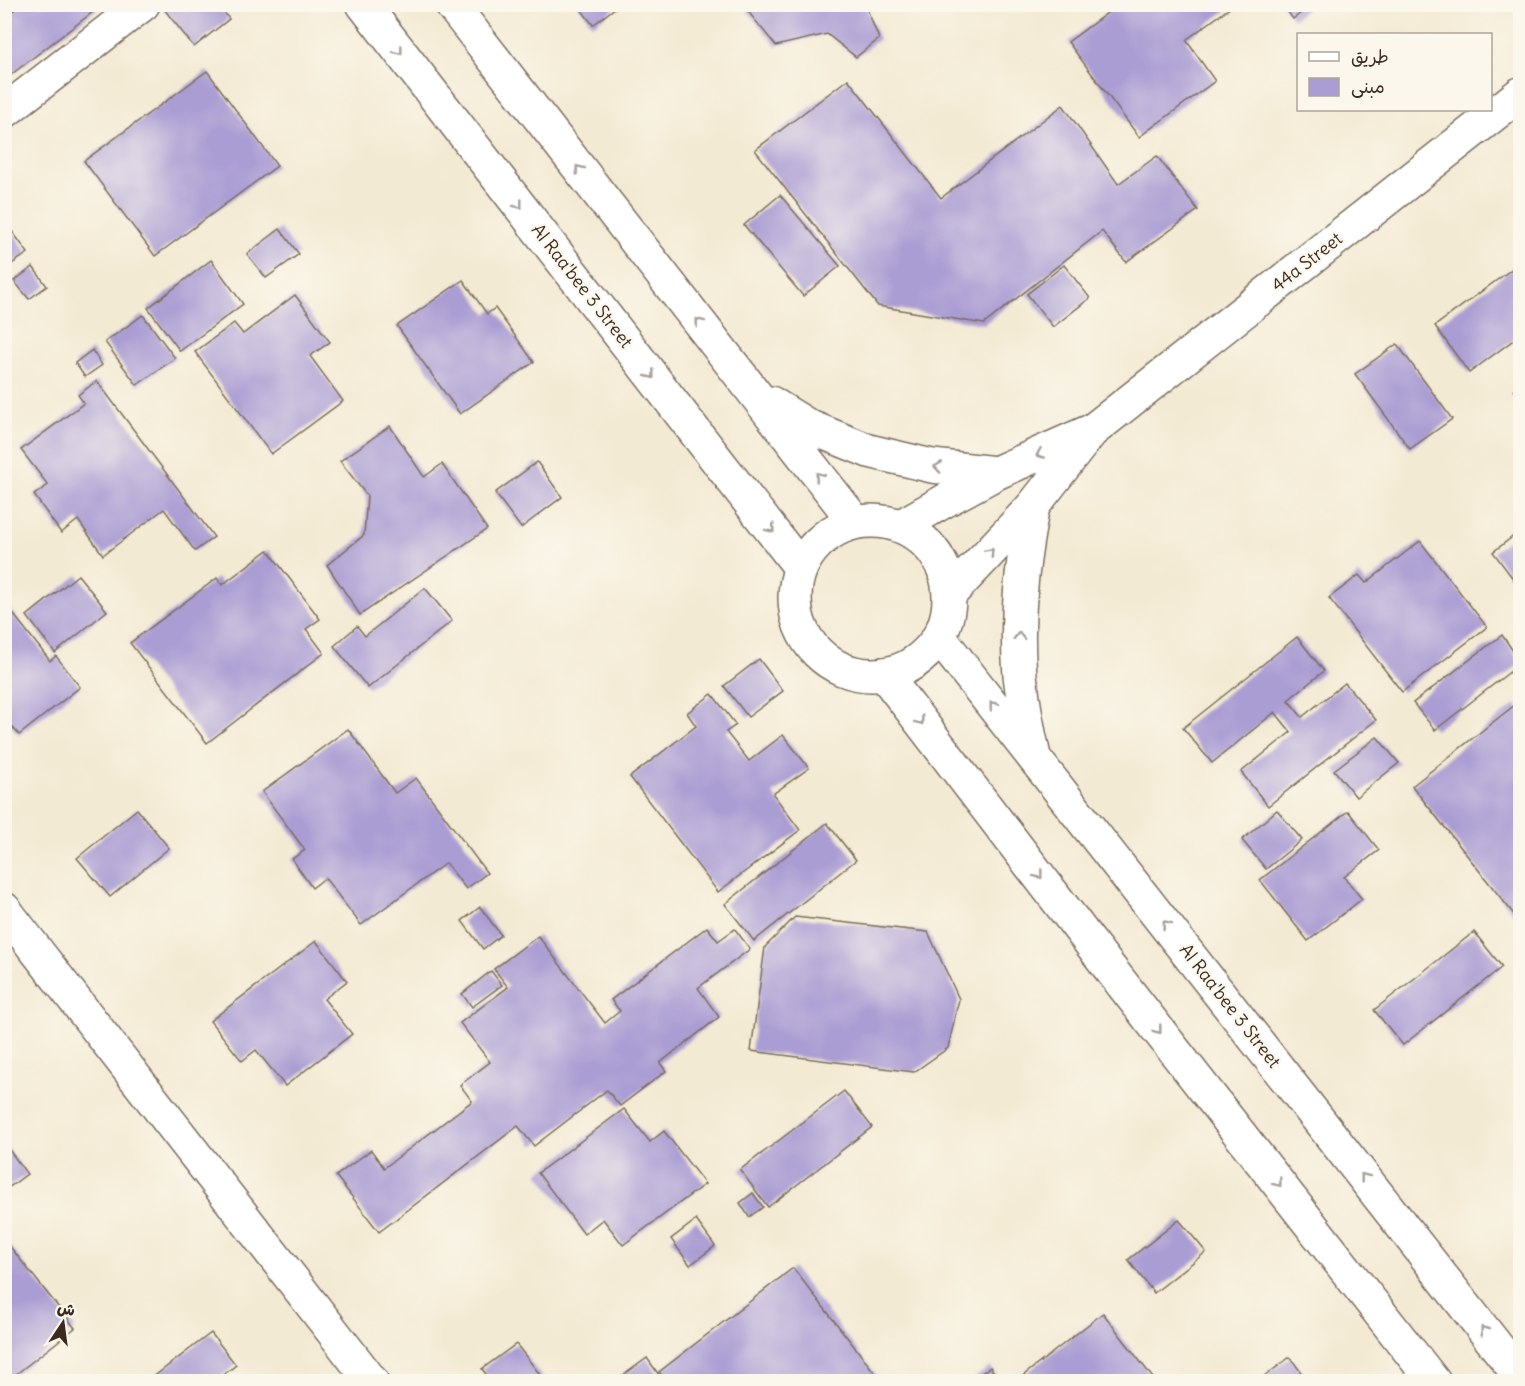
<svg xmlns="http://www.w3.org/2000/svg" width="1525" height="1386" font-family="Delius,'Playpen Sans Arabic',sans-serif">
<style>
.building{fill:#aa9dd3}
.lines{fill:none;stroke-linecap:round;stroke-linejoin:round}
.minor-casing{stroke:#7b6d5d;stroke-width:36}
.minor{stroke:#fff;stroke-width:33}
.oneway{stroke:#a79f9a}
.labels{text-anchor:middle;stroke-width:4.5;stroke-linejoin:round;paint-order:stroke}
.street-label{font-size:18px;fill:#3b2a1e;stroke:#fbf7ec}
</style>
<rect width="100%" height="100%" fill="#fbf7ec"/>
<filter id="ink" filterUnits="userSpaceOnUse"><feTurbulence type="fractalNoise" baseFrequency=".0167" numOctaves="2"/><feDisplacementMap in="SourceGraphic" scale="12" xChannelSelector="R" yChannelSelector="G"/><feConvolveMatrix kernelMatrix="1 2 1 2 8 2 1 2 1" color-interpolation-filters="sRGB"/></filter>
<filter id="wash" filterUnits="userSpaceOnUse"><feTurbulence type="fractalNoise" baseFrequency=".008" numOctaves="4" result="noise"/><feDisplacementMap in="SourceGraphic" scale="24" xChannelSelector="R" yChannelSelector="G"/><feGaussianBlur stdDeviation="1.35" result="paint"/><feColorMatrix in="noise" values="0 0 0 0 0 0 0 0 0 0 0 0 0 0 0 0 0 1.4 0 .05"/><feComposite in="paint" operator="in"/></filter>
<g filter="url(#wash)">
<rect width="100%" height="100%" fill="#f3ead3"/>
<g id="blocks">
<g class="building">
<path d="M 170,4 L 218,4 L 229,19 L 194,47 L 164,9 Z"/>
<path d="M 577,4 L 620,4 L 593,25 Z"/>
<path d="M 742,4 L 868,4 L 867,9 L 879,39 L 856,57 L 827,34 L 776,46 Z"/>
<path d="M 1107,4 L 1235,4 L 1186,40 L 1215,81 L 1139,137 L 1068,42 L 1111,10 Z"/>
<path d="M 1282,4 L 1313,4 L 1293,19 Z"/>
<path d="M 21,5 L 102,5 L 4,80 L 4,27 L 12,21 L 7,15 Z"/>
<path d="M 207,71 L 277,166 L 155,256 L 84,161 Z"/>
<path d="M 848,79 L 941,198 L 1063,105 L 1118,184 L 1157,156 L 1198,210 L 1126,262 L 1102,231 L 984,324 L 878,306 L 755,150 Z"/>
<path d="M 780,195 L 840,266 L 803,296 L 744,225 Z"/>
<path d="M 4,220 L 28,253 L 4,269 Z"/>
<path d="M 280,229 L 299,254 L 266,278 L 247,254 Z"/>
<path d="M 211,260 L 243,304 L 180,351 L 148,308 Z"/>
<path d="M 1520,263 L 1520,335 L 1469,373 L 1435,326 Z"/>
<path d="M 1064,265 L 1090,298 L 1053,327 L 1027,294 Z"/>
<path d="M 33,267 L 47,286 L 29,299 L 14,281 Z"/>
<path d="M 463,280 L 487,314 L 495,308 L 534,362 L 460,414 L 397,326 Z"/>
<path d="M 295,295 L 330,342 L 310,356 L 343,401 L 271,454 L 195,352 L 234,323 L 243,334 Z"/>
<path d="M 143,315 L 175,358 L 137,385 L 105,342 Z"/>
<path d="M 1397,344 L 1452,419 L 1410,449 L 1355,374 Z"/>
<path d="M 92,350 L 102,365 L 85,377 L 75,363 Z"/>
<path d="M 97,381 L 214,537 L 195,551 L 164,509 L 103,555 L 78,520 L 61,533 L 34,495 L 48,485 L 21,450 L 84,403 L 78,395 Z"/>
<path d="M 1520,385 L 1520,399 L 1514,390 Z"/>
<path d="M 390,426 L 424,477 L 442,464 L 487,529 L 360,615 L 327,565 L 364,535 L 367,496 L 340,461 Z"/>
<path d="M 537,462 L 562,497 L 521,528 L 495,493 Z"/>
<path d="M 1520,531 L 1520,588 L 1493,552 Z"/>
<path d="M 1420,541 L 1487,627 L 1402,692 L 1329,598 L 1359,575 L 1366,583 Z"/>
<path d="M 268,550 L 320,619 L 306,629 L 324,653 L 207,743 L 130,643 L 217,578 L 222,585 Z"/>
<path d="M 78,575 L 107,611 L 55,653 L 27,616 Z"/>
<path d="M 425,588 L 452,621 L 368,688 L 334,646 L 357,626 L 365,636 Z"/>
<path d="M 4,602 L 50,661 L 56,656 L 80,687 L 19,735 L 4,717 Z"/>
<path d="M 1502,635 L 1520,661 L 1520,664 L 1435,730 L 1413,703 Z"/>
<path d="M 1297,637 L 1324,671 L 1288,700 L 1302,717 L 1345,683 L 1376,720 L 1268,806 L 1241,772 L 1291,732 L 1275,712 L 1212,763 L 1183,728 Z"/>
<path d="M 759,659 L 783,691 L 748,717 L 724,686 Z"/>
<path d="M 712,694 L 736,725 L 726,732 L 749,761 L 783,735 L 809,768 L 773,794 L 800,830 L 718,892 L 630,777 L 696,726 L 687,713 Z"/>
<path d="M 1516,704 L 1520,710 L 1520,922 L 1412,786 Z"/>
<path d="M 348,729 L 395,793 L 416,778 L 487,873 L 466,889 L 446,863 L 361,925 L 325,878 L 312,888 L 292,859 L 305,850 L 262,792 Z"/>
<path d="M 1377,737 L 1399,763 L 1356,797 L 1334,770 Z"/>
<path d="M 137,809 L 169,848 L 110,897 L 77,858 Z"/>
<path d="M 1277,810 L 1302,840 L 1266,869 L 1242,840 Z"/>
<path d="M 1348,811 L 1379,850 L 1344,877 L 1362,899 L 1308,941 L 1260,880 Z"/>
<path d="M 827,823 L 856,860 L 754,941 L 725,904 Z"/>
<path d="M 480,907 L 501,935 L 483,949 L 462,921 Z"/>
<path d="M 795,917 L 928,932 L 959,999 L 948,1048 L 914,1072 L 751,1051 L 765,947 Z"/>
<path d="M 707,927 L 718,941 L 735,929 L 750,949 L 698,988 L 719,1017 L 660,1063 L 666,1071 L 620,1106 L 607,1090 L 534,1146 L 518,1126 L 379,1232 L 336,1176 L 371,1150 L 384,1168 L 472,1101 L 460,1085 L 490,1062 L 460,1023 L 508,987 L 494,969 L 538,936 L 605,1023 L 620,1011 L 611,1000 Z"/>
<path d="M 1474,932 L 1502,967 L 1403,1045 L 1374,1010 Z"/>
<path d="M 316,941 L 347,981 L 324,999 L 352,1034 L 285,1086 L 256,1050 L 242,1061 L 210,1021 Z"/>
<path d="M 491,971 L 502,985 L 472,1007 L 462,994 Z"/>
<path d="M 844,1091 L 872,1127 L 768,1207 L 740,1170 Z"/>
<path d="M 624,1109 L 650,1142 L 664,1131 L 705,1184 L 623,1245 L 603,1219 L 584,1234 L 538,1173 Z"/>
<path d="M 4,1143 L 27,1174 L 4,1191 Z"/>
<path d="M 753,1193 L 763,1207 L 749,1217 L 740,1203 Z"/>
<path d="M 696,1220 L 715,1246 L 690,1265 L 671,1239 Z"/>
<path d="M 1179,1220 L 1206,1252 L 1154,1293 L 1128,1260 Z"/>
<path d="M 4,1239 L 75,1328 L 6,1382 L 4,1382 Z"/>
<path d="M 793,1268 L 882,1382 L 667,1382 L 659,1372 Z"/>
<path d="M 1103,1313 L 1156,1382 L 1015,1382 Z"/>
<path d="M 211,1333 L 236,1365 L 214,1382 L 154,1382 L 152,1378 Z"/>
<path d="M 516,1344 L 546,1382 L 492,1382 L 482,1369 Z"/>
<path d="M 1290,1357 L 1308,1382 L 1257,1382 Z"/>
<path d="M 647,1358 L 664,1382 L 614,1382 Z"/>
<path d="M 990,1367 L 1001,1382 L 969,1382 Z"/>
</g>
</g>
</g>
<g filter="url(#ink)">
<use href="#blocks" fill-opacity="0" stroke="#7b6d5d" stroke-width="1.5"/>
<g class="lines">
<defs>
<g id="minor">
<path d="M 363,4 L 800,567"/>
<path d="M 451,4 L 855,522"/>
<path d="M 4,112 L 143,4"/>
<path d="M 771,403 L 810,427 L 869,451 L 932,466 L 996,473"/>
<path d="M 1033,506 C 1022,561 1015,618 1020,675 C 1023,701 1027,726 1033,752"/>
<circle cx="872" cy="598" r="77"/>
<path d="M 901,526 L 948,499 L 996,473 L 1093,430 L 1520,94"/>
<path d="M 950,594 L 1033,506 L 1090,433"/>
<path d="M 939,637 L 1520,1376"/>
<path d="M 884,674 L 1108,966 L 1434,1382"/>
<path d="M 4,909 L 372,1382"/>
</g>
</defs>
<use href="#minor" class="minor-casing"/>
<use href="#minor" class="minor"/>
</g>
<defs><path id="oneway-chevron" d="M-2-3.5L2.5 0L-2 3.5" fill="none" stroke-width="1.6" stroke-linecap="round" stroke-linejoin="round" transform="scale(1.5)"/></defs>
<g class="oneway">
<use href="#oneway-chevron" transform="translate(399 51) rotate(52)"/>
<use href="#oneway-chevron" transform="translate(579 169) rotate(-128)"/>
<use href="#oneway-chevron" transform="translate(519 205) rotate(52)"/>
<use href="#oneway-chevron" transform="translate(699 322) rotate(-128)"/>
<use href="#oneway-chevron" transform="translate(651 375) rotate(52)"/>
<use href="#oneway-chevron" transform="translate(1040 454) rotate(156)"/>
<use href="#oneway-chevron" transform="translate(938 467) rotate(-172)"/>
<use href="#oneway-chevron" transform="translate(819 476) rotate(-128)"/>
<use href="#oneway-chevron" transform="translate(771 529) rotate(52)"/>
<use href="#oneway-chevron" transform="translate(990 552) rotate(-47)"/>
<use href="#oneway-chevron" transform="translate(1019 636) rotate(-91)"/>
<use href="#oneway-chevron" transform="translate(993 705) rotate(-128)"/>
<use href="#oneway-chevron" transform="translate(920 721) rotate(52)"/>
<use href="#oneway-chevron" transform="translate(1039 875) rotate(52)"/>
<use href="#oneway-chevron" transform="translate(1166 924) rotate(-128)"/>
<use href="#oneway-chevron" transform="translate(1158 1030) rotate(52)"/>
<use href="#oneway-chevron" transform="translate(1364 1177) rotate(-128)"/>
<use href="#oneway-chevron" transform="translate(1278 1183) rotate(52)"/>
<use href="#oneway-chevron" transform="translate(1484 1330) rotate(-128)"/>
</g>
</g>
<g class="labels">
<g class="street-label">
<text transform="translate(1307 262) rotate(-38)" y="6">44a Street</text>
<text transform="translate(582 286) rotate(52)" y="6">Al Raa'bee 3 Street</text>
<text transform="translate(1230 1006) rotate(52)" y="6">Al Raa'bee 3 Street</text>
</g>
</g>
<rect width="1525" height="1386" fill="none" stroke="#fbf7ec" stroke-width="24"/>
<rect x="1297" y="33" width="195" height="78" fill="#fbf7ec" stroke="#aea59a" stroke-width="1.5"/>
<rect x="1309" y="52" width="30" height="9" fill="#ffffff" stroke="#aea59a" stroke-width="1.5"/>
<text x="1351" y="63" font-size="18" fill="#3b2a1e">طريق</text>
<rect x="1309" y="78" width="30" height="18" fill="#aa9dd3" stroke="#aea59a" stroke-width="1.5"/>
<text x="1351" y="93" font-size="18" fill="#3b2a1e">مبنى</text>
<g transform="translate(63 1323) rotate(13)" stroke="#fbf7ec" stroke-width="4.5" paint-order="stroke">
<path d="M0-4.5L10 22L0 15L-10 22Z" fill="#3b2a1e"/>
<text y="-9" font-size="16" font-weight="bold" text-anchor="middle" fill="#3b2a1e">ش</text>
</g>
</svg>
